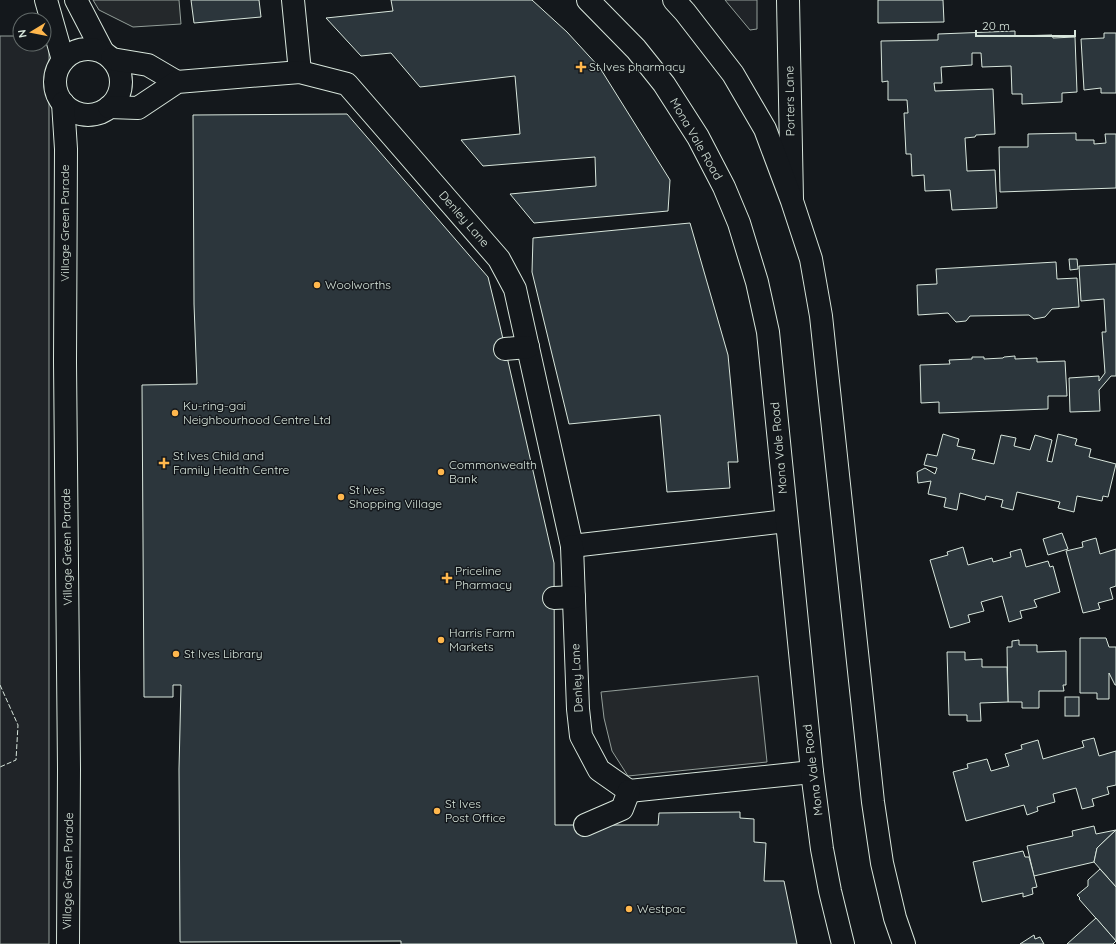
<svg xmlns="http://www.w3.org/2000/svg" width="1116" height="944" font-family="Quicksand,sans-serif">
<style>
.green{fill:#202428;stroke:#939e99}
.parking{fill:#24282b;stroke:#939e99}
.building{fill:#2c363c;stroke:#d8e6dc}
.lines{fill:none;stroke-linecap:round;stroke-linejoin:round}
.minor-casing{stroke:#d8e6dc;stroke-width:24}
.highway-casing{stroke:#d8e6dc;stroke-width:24}
.minor{stroke:#14181c;stroke-width:22}
.highway{stroke:#14181c;stroke-width:22}
.fence{stroke:#d8e6dc;stroke-width:1;stroke-dasharray:5 2;stroke-linecap:butt}
.poi-dot{fill:#ffb74d;stroke:#14181c;stroke-width:1.5}
.labels{text-anchor:middle;stroke-width:3;stroke-linejoin:round;paint-order:stroke}
.poi-label{font-size:12px;fill:#d8e6dc;stroke:#14181c;text-anchor:start}
.street-label{font-size:12px;fill:#d8e6dc;stroke:#14181c}
</style>
<rect width="100%" height="100%" fill="#14181c"/>
<g class="green">
<path d="M 725,0 L 757,0 L 757,29 L 750,30 Z"/>
<path d="M 44,35 L 49,35 L 49,944 L 0,944 L 0,36 L 20,36 L 20,44 L 44,44 Z"/>
</g>
<g class="parking">
<path d="M 93,0 L 179,0 L 181,24 L 133,27 L 99,10 Z"/>
<path d="M 758,676 L 767,762 L 628,776 L 612,751 L 604,718 L 601,692 Z"/>
</g>
<g class="building">
<path d="M 191,0 L 259,0 L 261,17 L 194,23 Z"/>
<path d="M 391,0 L 532,0 L 567,32 L 600,68 L 670,180 L 668,211 L 534,223 L 510,194 L 596,186 L 595,157 L 483,166 L 461,140 L 520,134 L 515,76 L 420,87 L 391,53 L 361,56 L 326,18 L 393,11 Z"/>
<path d="M 878,0 L 943,0 L 944,22 L 878,23 Z"/>
<path d="M 1015,31 L 1015,36 L 1052,35 L 1053,38 L 1075,37 L 1077,92 L 1062,93 L 1062,102 L 1022,104 L 1022,94 L 1012,94 L 1011,66 L 982,67 L 981,53 L 972,53 L 972,65 L 941,67 L 942,83 L 934,83 L 935,91 L 993,89 L 995,134 L 976,135 L 975,137 L 965,138 L 967,171 L 995,170 L 997,208 L 952,210 L 950,190 L 925,191 L 924,175 L 912,176 L 911,154 L 906,154 L 904,113 L 908,113 L 907,100 L 888,100 L 888,81 L 882,82 L 881,41 L 938,40 L 938,34 Z"/>
<path d="M 1104,33 L 1116,33 L 1116,93 L 1101,93 L 1101,88 L 1084,90 L 1081,39 L 1104,38 Z"/>
<path d="M 347,114 L 488,277 L 500,326 L 554,563 L 555,825 L 658,825 L 659,813 L 740,812 L 740,818 L 754,819 L 754,842 L 766,843 L 764,881 L 784,881 L 797,944 L 401,944 L 401,941 L 180,942 L 179,769 L 181,685 L 173,685 L 173,697 L 144,697 L 142,385 L 197,384 L 194,304 L 193,115 Z"/>
<path d="M 1076,133 L 1076,140 L 1094,140 L 1094,144 L 1106,143 L 1105,134 L 1116,134 L 1116,188 L 1000,192 L 999,147 L 1028,147 L 1028,134 Z"/>
<path d="M 690,223 L 728,355 L 738,462 L 728,462 L 730,488 L 667,492 L 660,415 L 569,424 L 532,272 L 533,238 Z"/>
<path d="M 1069,259 L 1077,259 L 1078,269 L 1070,270 Z"/>
<path d="M 1056,262 L 1057,279 L 1077,278 L 1079,307 L 1052,309 L 1045,317 L 1034,319 L 1029,315 L 970,316 L 966,321 L 956,322 L 948,313 L 918,315 L 917,285 L 937,284 L 936,269 Z"/>
<path d="M 1116,264 L 1116,376 L 1111,376 L 1099,390 L 1100,411 L 1070,412 L 1069,378 L 1099,376 L 1099,381 L 1105,373 L 1102,332 L 1106,332 L 1104,299 L 1081,301 L 1079,266 Z"/>
<path d="M 1015,356 L 1015,359 L 1037,358 L 1037,362 L 1065,361 L 1067,396 L 1048,396 L 1048,409 L 939,413 L 939,402 L 921,403 L 920,365 L 950,364 L 949,360 L 972,359 L 972,357 L 984,357 L 984,359 L 1003,358 L 1004,357 Z"/>
<path d="M 943,434 L 959,439 L 957,446 L 975,450 L 972,459 L 994,464 L 1001,435 L 1016,438 L 1014,446 L 1030,450 L 1035,435 L 1052,440 L 1047,461 L 1052,462 L 1058,434 L 1077,439 L 1075,445 L 1091,449 L 1089,457 L 1116,464 L 1108,497 L 1103,496 L 1102,501 L 1077,496 L 1074,512 L 1058,508 L 1060,502 L 1017,492 L 1013,510 L 1001,507 L 1003,500 L 986,496 L 985,500 L 960,493 L 957,510 L 944,507 L 946,498 L 928,494 L 931,481 L 918,483 L 917,472 L 925,468 L 935,474 L 937,468 L 924,465 L 927,454 L 937,456 Z"/>
<path d="M 1062,533 L 1068,549 L 1048,555 L 1043,539 Z"/>
<path d="M 1096,538 L 1100,554 L 1116,549 L 1116,586 L 1110,588 L 1113,599 L 1098,603 L 1100,609 L 1083,613 L 1066,551 L 1083,547 L 1082,542 Z"/>
<path d="M 963,547 L 968,565 L 992,558 L 993,562 L 1011,557 L 1010,552 L 1021,549 L 1026,567 L 1048,561 L 1050,567 L 1053,566 L 1060,592 L 1034,600 L 1037,607 L 1020,611 L 1022,618 L 1009,622 L 1002,596 L 981,602 L 984,611 L 968,615 L 970,622 L 950,628 L 930,560 L 948,555 L 947,552 Z"/>
<path d="M 1080,638 L 1106,638 L 1109,647 L 1116,647 L 1116,685 L 1115,685 L 1109,673 L 1109,699 L 1097,699 L 1097,693 L 1080,693 Z"/>
<path d="M 1019,640 L 1019,645 L 1037,645 L 1037,652 L 1066,651 L 1066,685 L 1063,685 L 1064,691 L 1039,691 L 1039,708 L 1022,708 L 1022,702 L 1008,702 L 1007,647 L 1012,647 L 1012,641 Z"/>
<path d="M 947,652 L 965,652 L 965,660 L 982,659 L 982,667 L 1007,667 L 1008,702 L 980,703 L 981,721 L 967,721 L 967,715 L 949,715 Z"/>
<rect x="1065" y="697" width="14" height="19"/>
<path d="M 1094,738 L 1099,756 L 1116,751 L 1116,785 L 1107,787 L 1109,794 L 1092,799 L 1094,806 L 1082,809 L 1076,788 L 1053,794 L 1055,802 L 1037,807 L 1038,811 L 1027,815 L 1024,805 L 966,821 L 953,772 L 968,768 L 967,764 L 987,759 L 991,771 L 1009,766 L 1005,754 L 1022,749 L 1021,745 L 1038,740 L 1043,759 L 1084,747 L 1082,741 Z"/>
<path d="M 1094,826 L 1096,834 L 1116,830 L 1097,848 L 1094,862 L 1034,876 L 1027,846 L 1073,836 L 1072,831 Z"/>
<path d="M 1116,830 L 1116,887 L 1094,862 L 1097,848 Z"/>
<path d="M 1023,851 L 1025,857 L 1029,857 L 1037,887 L 1032,888 L 1033,894 L 1023,897 L 1023,893 L 982,902 L 973,862 Z"/>
<path d="M 1100,869 L 1116,887 L 1116,941 L 1079,899 L 1080,898 L 1077,895 L 1088,886 L 1088,880 Z"/>
<path d="M 1096,918 L 1116,941 L 1113,944 L 1067,944 Z"/>
<path d="M 1034,935 L 1035,939 L 1040,937 L 1044,944 L 1020,944 Z"/>
</g>
<g class="lines">
<defs>
<g id="minor">
<path d="M 46,0 L 63,60"/>
<path d="M 76,0 L 103,52"/>
<path d="M 293,0 L 300,72"/>
<path d="M 788,0 L 792,199"/>
<circle cx="88" cy="82" r="33"/>
<path d="M 112,59 L 148,65 L 177,82"/>
<path d="M 63,103 L 66,149 L 65,362 L 69,769 L 68,944"/>
<path d="M 109,107 L 138,108 L 177,82 L 300,72 L 347,84 L 499,259 L 515,289 L 572,546 L 786,521"/>
<path d="M 505,349 L 528,347"/>
<path d="M 572,546 L 578,709 L 581,736 L 599,770 L 629,791"/>
<path d="M 554,598 L 574,597"/>
<path d="M 629,791 L 812,772"/>
<path d="M 585,825 L 622,809 L 629,791"/>
</g>
<g id="highway">
<path d="M 588,0 L 636,49 L 664,84 L 698,137 L 724,187 L 739,223 L 757,282 L 768,332 L 812,772 L 822,849 L 830,891 L 843,944"/>
<path d="M 674,0 L 685,12 L 733,74 L 765,129 L 792,201 L 811,259 L 821,316 L 873,802 L 882,863 L 895,918 L 904,944"/>
</g>
</defs>
<use href="#minor" class="minor-casing"/>
<use href="#highway" class="highway-casing"/>
<use href="#minor" class="minor"/>
<use href="#highway" class="highway"/>
<path class="fence" d="M 0,685 L 18,725 L 16,760 L 0,767"/>
</g>
<g class="poi-dot">
<path d="M579 61h4v4h4v4h-4v4h-4v-4h-4v-4h4z"/>
<circle cx="317" cy="285" r="4"/>
<circle cx="175" cy="413" r="4"/>
<path d="M162 457h4v4h4v4h-4v4h-4v-4h-4v-4h4z"/>
<circle cx="441" cy="472" r="4"/>
<circle cx="341" cy="497" r="4"/>
<path d="M445 572h4v4h4v4h-4v4h-4v-4h-4v-4h4z"/>
<circle cx="441" cy="640" r="4"/>
<circle cx="176" cy="654" r="4"/>
<circle cx="437" cy="811" r="4"/>
<circle cx="629" cy="909" r="4"/>
</g>
<g class="labels">
<g class="poi-label">
<text x="589" y="71">St Ives pharmacy</text>
<text x="325" y="289">Woolworths</text>
<text x="183" y="410">Ku-ring-gai<tspan x="183" dy="14">Neighbourhood Centre Ltd</tspan></text>
<text x="173" y="460">St Ives Child and<tspan x="173" dy="14">Family Health Centre</tspan></text>
<text x="449" y="469">Commonwealth<tspan x="449" dy="14">Bank</tspan></text>
<text x="349" y="494">St Ives<tspan x="349" dy="14">Shopping Village</tspan></text>
<text x="455" y="575">Priceline<tspan x="455" dy="14">Pharmacy</tspan></text>
<text x="449" y="637">Harris Farm<tspan x="449" dy="14">Markets</tspan></text>
<text x="184" y="658">St Ives Library</text>
<text x="445" y="808">St Ives<tspan x="445" dy="14">Post Office</tspan></text>
<text x="637" y="913">Westpac</text>
</g>
<g class="street-label">
<text transform="translate(790 101) rotate(-91)" y="4">Porters Lane</text>
<text transform="translate(696 139) rotate(60)" y="4">Mona Vale Road</text>
<text transform="translate(464 219) rotate(49)" y="4">Denley Lane</text>
<text transform="translate(65 223) rotate(-90)" y="4">Village Green Parade</text>
<text transform="translate(779 448) rotate(-95)" y="4">Mona Vale Road</text>
<text transform="translate(67 547) rotate(-91)" y="4">Village Green Parade</text>
<text transform="translate(577 678) rotate(-93)" y="4">Denley Lane</text>
<text transform="translate(813 770) rotate(-97)" y="4">Mona Vale Road</text>
<text transform="translate(68 871) rotate(-89)" y="4">Village Green Parade</text>
</g>
</g>
<g transform="translate(32 32) rotate(260)"><circle r="19" fill="#14181c" stroke="#626a69"/>
<path d="M0-3L7 15L0 10L-7 15Z" fill="#ffb74d"/>
<text y="-6" font-size="11" font-weight="bold" text-anchor="middle" fill="#d8e6dc">N</text>
</g>
<path d="M976 30v6h99v-6" fill="none" stroke="#d8e6dc" stroke-width="2"/>
<text x="982" y="30" font-size="12" fill="#d8e6dc" stroke="#14181c" stroke-width="3" paint-order="stroke">20 m</text>
</svg>
